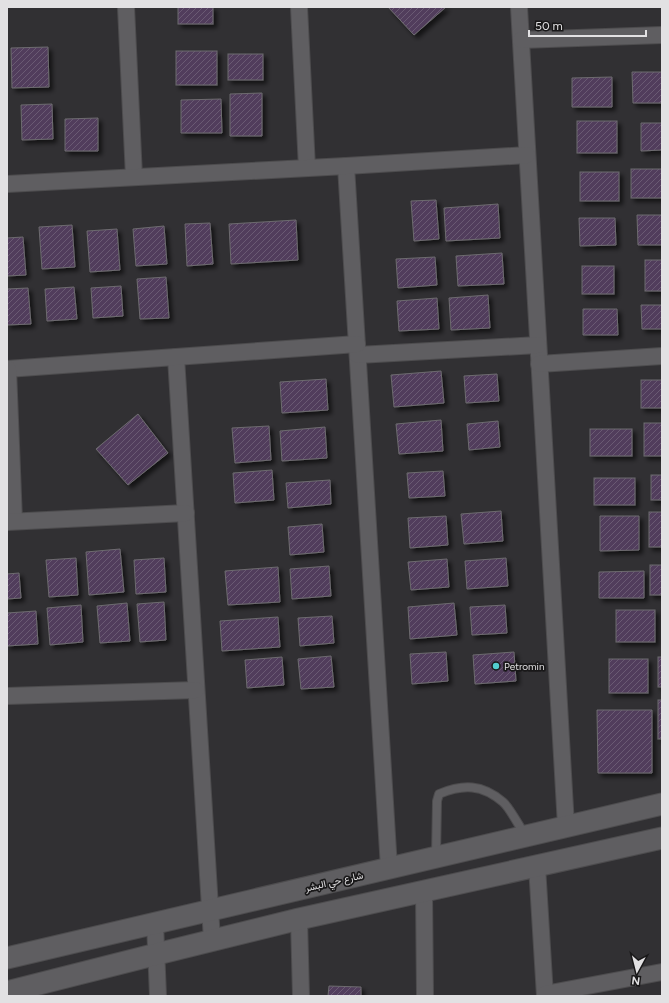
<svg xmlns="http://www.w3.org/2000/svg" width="669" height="1003" font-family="Figtree,Vazirmatn,sans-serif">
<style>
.building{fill:url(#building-hatch);stroke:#6d6b6f;filter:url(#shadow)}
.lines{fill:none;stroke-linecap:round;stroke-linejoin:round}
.service-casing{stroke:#4d4c4e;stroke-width:10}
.minor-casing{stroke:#4d4c4e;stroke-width:18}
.tertiary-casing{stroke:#4d4c4e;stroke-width:23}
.service{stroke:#5f5e61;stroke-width:8}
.minor{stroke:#5f5e61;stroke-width:16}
.tertiary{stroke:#5f5e61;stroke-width:21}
.poi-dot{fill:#52cdd0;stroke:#191819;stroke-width:1.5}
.labels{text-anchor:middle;stroke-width:3.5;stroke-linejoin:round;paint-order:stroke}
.poi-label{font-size:10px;fill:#e2e1e3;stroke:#191819;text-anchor:start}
.street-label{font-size:10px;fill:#e2e1e3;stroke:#191819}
</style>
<defs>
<pattern id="building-hatch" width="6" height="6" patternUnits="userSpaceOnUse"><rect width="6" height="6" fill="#513e5c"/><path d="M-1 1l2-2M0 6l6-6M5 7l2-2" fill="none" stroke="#6a5a73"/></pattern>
<filter id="shadow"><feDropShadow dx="3.5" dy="3.5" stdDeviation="2" flood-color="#0009"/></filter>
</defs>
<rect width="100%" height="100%" fill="#313033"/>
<g class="building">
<rect x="178" y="7" width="35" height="17"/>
<path d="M 388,7 L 446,7 L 414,35 Z"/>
<path d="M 48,47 L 49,87 L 12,88 L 11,48 Z"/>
<rect x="176" y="51" width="41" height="34"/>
<rect x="228" y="54" width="35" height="26"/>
<path d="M 632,72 L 662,72 L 662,103 L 633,103 Z"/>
<path d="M 612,77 L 612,107 L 572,107 L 572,78 Z"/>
<path d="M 262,93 L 262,136 L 230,136 L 230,94 Z"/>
<path d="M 221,99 L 222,133 L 181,133 L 181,100 Z"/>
<path d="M 52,104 L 53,139 L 22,140 L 21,105 Z"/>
<path d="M 98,118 L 98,151 L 65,151 L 65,119 Z"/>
<rect x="577" y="121" width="40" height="32"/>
<path d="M 641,123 L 662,123 L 662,150 L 641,151 Z"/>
<rect x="631" y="169" width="31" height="29"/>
<rect x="580" y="172" width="39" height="29"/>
<path d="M 436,200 L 439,239 L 414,241 L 411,201 Z"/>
<path d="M 498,204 L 500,238 L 446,241 L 444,208 Z"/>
<path d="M 637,215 L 662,215 L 662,245 L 638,245 Z"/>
<path d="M 579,218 L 615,218 L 616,245 L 580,246 Z"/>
<path d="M 296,220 L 298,260 L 231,264 L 229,224 Z"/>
<path d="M 210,223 L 213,264 L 187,266 L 185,224 Z"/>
<path d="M 72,225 L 75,267 L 42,269 L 39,227 Z"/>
<path d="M 164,226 L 167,264 L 136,266 L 133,229 Z"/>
<path d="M 117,229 L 120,270 L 90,272 L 87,231 Z"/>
<path d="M 23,237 L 26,275 L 7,276 L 7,238 Z"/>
<path d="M 502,253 L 504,284 L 458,286 L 456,256 Z"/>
<path d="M 435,257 L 437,285 L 398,288 L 396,259 Z"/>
<rect x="645" y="260" width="17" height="31"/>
<rect x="582" y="266" width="32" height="28"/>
<path d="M 166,277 L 169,318 L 140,319 L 137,279 Z"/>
<path d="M 121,286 L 123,316 L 93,318 L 91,288 Z"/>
<path d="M 74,287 L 77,319 L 47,321 L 45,289 Z"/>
<path d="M 28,288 L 31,324 L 7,325 L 7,289 Z"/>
<path d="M 488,295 L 490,328 L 451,330 L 449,298 Z"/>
<path d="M 437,298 L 439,329 L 399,331 L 397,301 Z"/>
<path d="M 641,305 L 662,305 L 662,329 L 642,329 Z"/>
<path d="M 583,309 L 617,309 L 618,335 L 583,335 Z"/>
<path d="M 441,371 L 444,403 L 394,407 L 391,375 Z"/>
<path d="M 497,374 L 499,401 L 466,403 L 464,376 Z"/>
<path d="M 326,379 L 328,410 L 282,413 L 280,382 Z"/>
<rect x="641" y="380" width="21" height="28"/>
<path d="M 138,414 L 168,453 L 128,485 L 96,449 Z"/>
<path d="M 441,420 L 443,451 L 399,454 L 396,424 Z"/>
<path d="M 498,421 L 500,447 L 469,450 L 467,424 Z"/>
<rect x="644" y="423" width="18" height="33"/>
<path d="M 269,426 L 271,460 L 235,463 L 232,428 Z"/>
<path d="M 325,427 L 327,458 L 282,461 L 280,431 Z"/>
<rect x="590" y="429" width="42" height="27"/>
<path d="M 272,470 L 274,500 L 235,503 L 233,473 Z"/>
<path d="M 443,471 L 445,496 L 409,498 L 407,473 Z"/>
<rect x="651" y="475" width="11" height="25"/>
<rect x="594" y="478" width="41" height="27"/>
<path d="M 330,480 L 331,504 L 288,508 L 286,483 Z"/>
<path d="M 501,511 L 503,541 L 464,544 L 461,514 Z"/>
<rect x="649" y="512" width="13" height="35"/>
<path d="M 446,516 L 448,545 L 410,548 L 408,518 Z"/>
<path d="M 600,516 L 639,516 L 639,550 L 600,551 Z"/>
<path d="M 322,524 L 324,552 L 290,555 L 288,527 Z"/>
<path d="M 120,549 L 124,592 L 89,595 L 86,552 Z"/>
<path d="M 76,558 L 78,595 L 49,597 L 46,560 Z"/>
<path d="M 164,558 L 166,592 L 136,594 L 134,560 Z"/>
<path d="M 506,558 L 508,586 L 467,589 L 465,561 Z"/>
<path d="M 447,559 L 449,587 L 411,590 L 408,562 Z"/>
<rect x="650" y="565" width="12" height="30"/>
<path d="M 329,566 L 331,596 L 292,599 L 290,569 Z"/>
<path d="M 278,567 L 280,602 L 228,605 L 225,571 Z"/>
<path d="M 644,571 L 644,598 L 599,598 L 599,572 Z"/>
<path d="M 19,573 L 21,598 L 7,599 L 7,574 Z"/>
<path d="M 164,602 L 166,640 L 140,642 L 137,604 Z"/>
<path d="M 127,603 L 130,641 L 100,643 L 97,606 Z"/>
<path d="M 454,603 L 457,635 L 410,639 L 408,607 Z"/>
<path d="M 81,605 L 83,642 L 50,645 L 47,608 Z"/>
<path d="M 505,605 L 507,633 L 472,635 L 470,607 Z"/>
<rect x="616" y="610" width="39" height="32"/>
<path d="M 36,611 L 38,644 L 7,646 L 7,613 Z"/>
<path d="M 332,616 L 334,643 L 300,646 L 298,618 Z"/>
<path d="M 278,617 L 280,647 L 222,651 L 220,621 Z"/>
<path d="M 446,652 L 448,681 L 412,684 L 410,654 Z"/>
<path d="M 514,652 L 516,681 L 475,684 L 473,655 Z"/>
<path d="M 331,656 L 334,687 L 301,689 L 298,659 Z"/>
<path d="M 282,657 L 284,685 L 247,688 L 245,660 Z"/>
<rect x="658" y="657" width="4" height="30"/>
<rect x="609" y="659" width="39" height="34"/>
<rect x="658" y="700" width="4" height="39"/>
<path d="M 597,710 L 652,710 L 652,773 L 598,773 Z"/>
<path d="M 329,986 L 361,987 L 361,996 L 328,996 Z"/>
</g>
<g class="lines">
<defs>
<path id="service" d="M 436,857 L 437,801 L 439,794 C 463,784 482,784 503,802 C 510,808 519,826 525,835"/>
<g id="minor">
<path d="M 126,7 L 134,177"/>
<path d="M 299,7 L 307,168"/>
<path d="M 519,7 L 566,826"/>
<path d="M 521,40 L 662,35"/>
<path d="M 346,166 L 389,868"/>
<path d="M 7,184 L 346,166 L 527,155"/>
<path d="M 358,355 L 538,345"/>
<path d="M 176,357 L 212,940"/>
<path d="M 539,364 L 662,356"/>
<path d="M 7,369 L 357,344"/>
<path d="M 8,369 L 14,521"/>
<path d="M 7,522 L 186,513"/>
<path d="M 7,696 L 196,690"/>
<path d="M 537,866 L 545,996"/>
<path d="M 424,892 L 425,996"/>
<path d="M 299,919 L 301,996"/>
<path d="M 155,923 L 158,996"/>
<path d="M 545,994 L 662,972"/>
</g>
<g id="tertiary">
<path d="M 7,958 L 662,804"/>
<path d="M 7,992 L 157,954 L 299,919 L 662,838"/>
</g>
</defs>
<use href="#service" class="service-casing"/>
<use href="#minor" class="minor-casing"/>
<use href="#tertiary" class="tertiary-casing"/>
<use href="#service" class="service"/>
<use href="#minor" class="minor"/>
<use href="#tertiary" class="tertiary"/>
</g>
<circle class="poi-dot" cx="496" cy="666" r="4"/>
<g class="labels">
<g class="poi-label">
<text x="504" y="670">Petromin</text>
</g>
<g class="street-label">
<text transform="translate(334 881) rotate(-13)" y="4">شارع حي البشر</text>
</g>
</g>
<rect width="669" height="1003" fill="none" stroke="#e2e1e3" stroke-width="16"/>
<g transform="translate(637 971) rotate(187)" stroke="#191819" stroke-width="3" paint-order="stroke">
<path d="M0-3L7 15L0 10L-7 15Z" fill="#e2e1e3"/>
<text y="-6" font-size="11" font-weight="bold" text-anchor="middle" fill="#e2e1e3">N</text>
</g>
<path d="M529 30v6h117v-6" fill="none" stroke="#e2e1e3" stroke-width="2"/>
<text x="535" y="30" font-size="12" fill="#e2e1e3" stroke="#191819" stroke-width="3" paint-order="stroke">50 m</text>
</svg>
